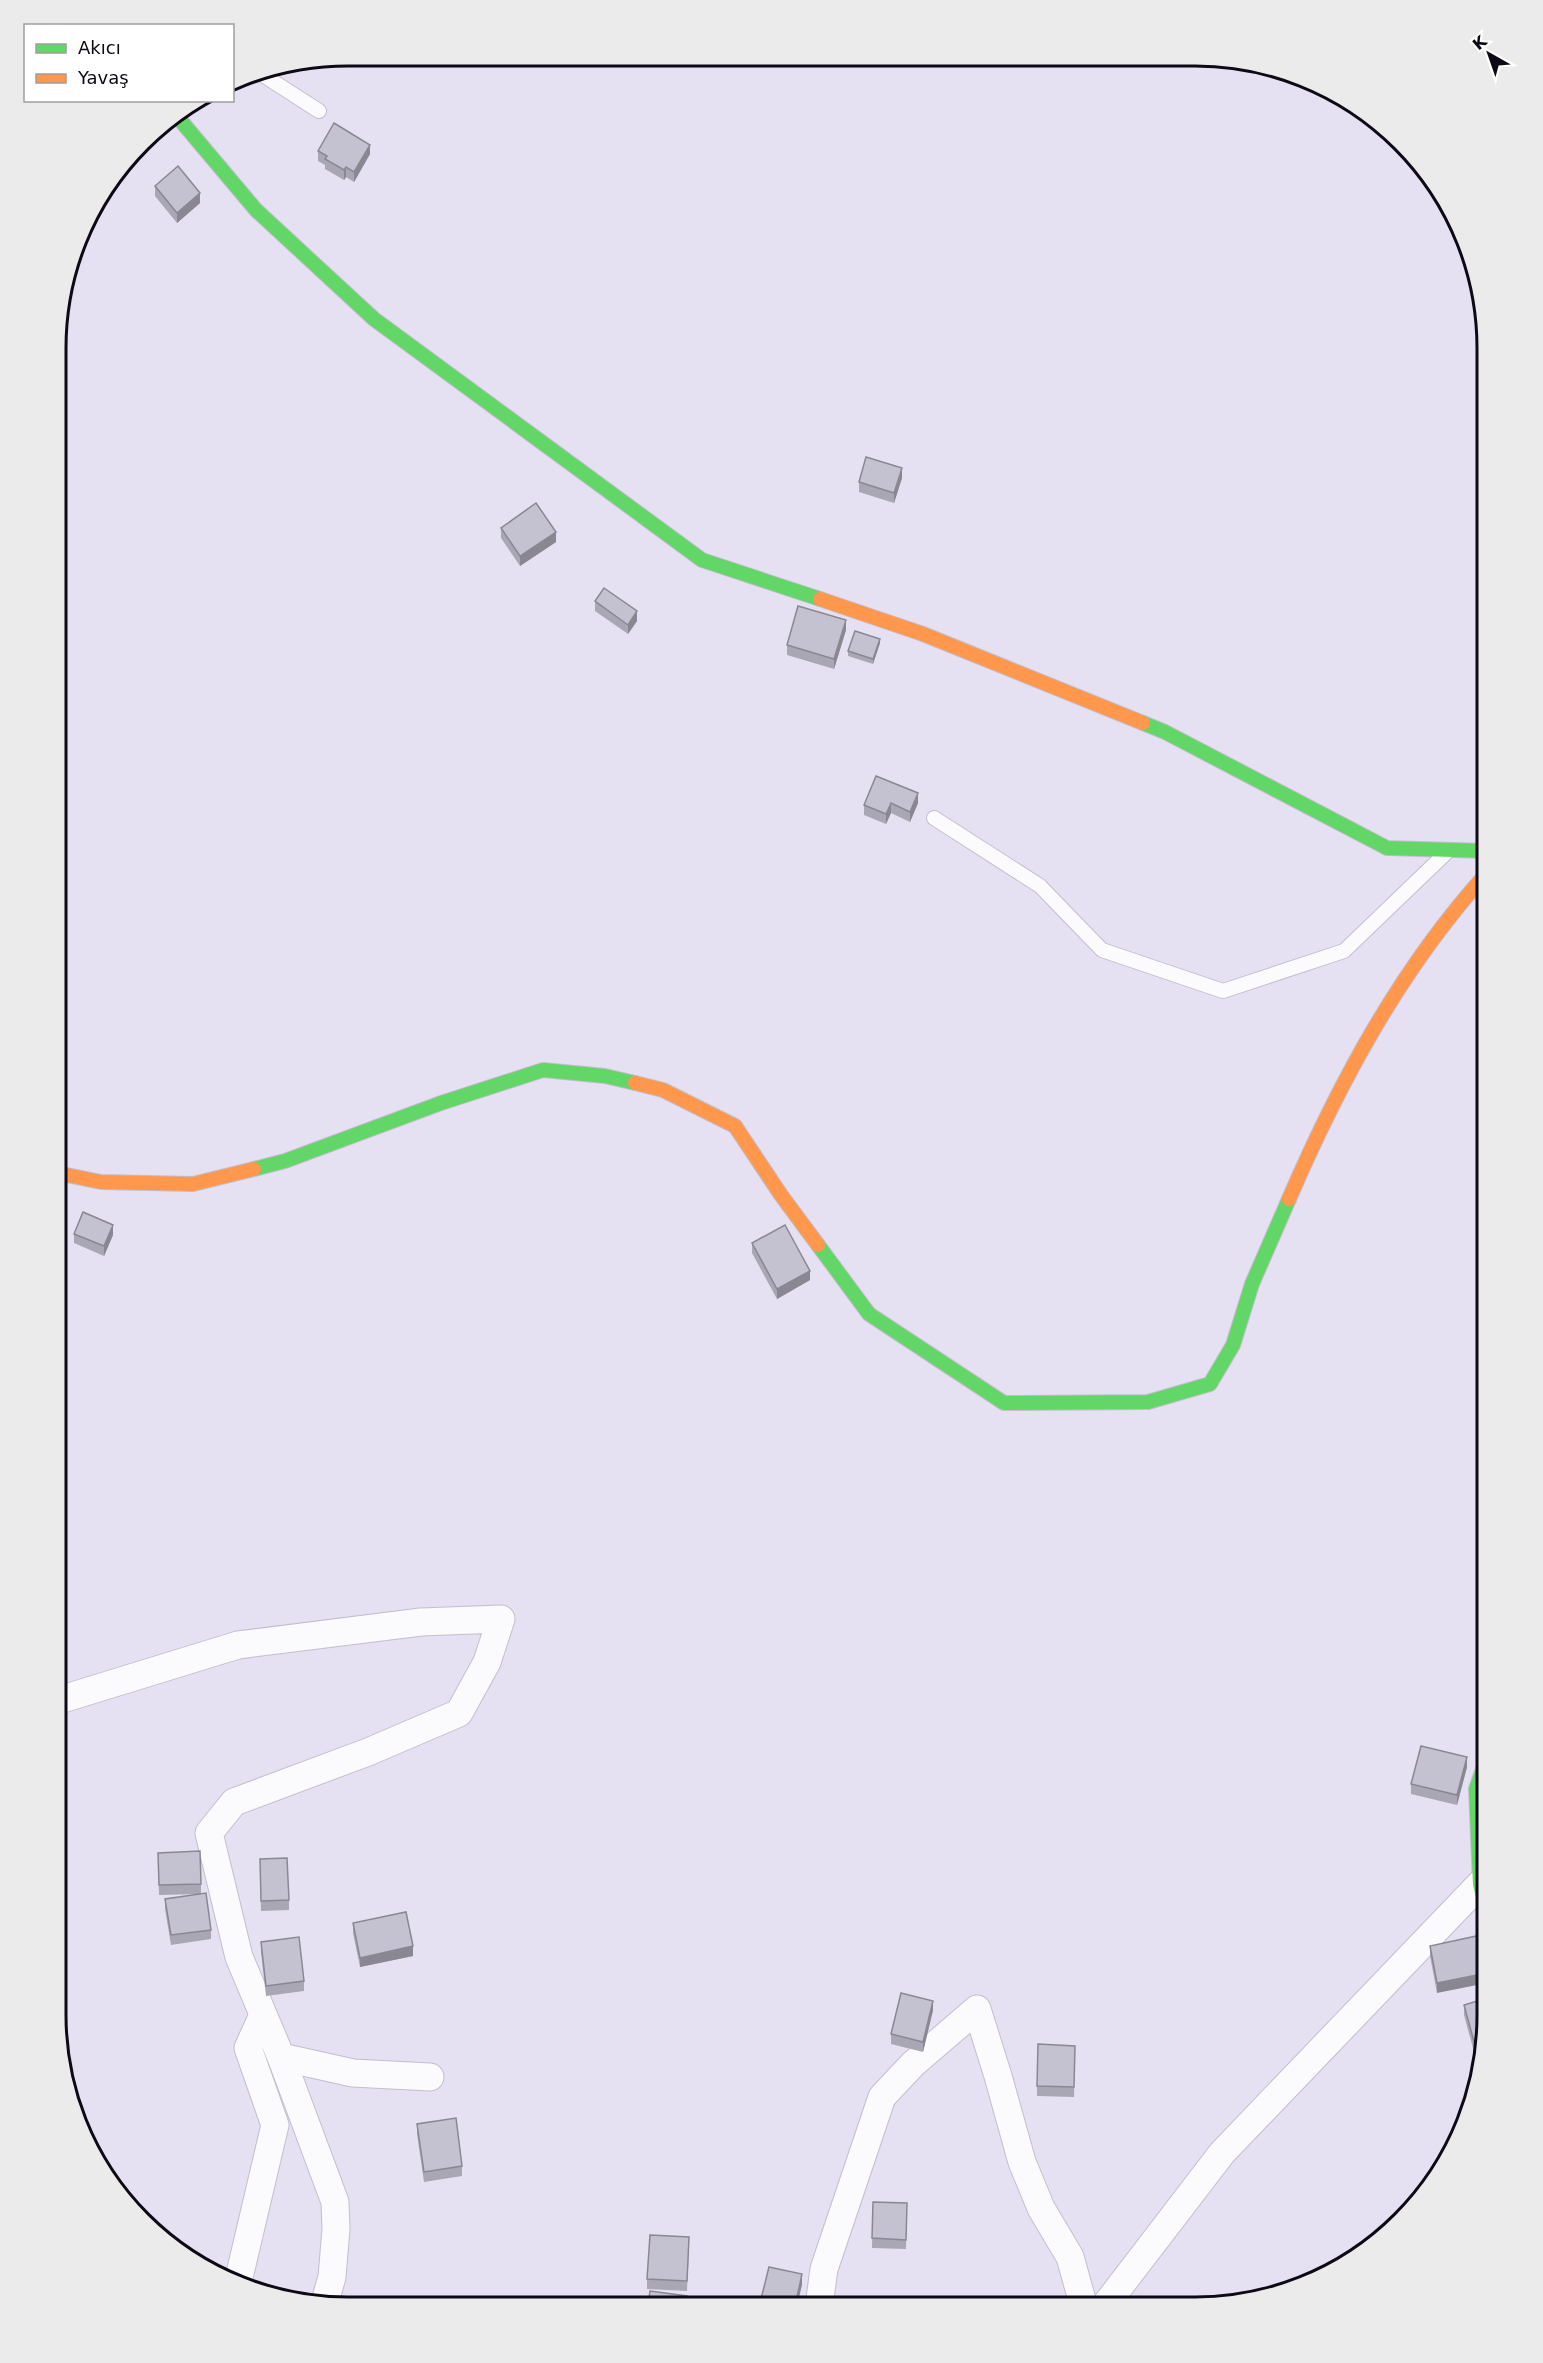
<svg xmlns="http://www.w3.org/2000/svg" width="1543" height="2363" font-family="'DejaVu Sans',sans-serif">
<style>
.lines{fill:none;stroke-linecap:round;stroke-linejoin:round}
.lane-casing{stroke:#c3becc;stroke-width:16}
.street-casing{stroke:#c3becc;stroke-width:29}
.fast-casing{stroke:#c3becc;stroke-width:16}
.slow-casing{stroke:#c3becc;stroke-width:16}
.lane{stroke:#fbfafd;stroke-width:14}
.street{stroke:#fbfafd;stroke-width:27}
.fast{stroke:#63d668;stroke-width:14}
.slow{stroke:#ff974d;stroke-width:14}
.wall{fill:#a9a7b4}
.shaded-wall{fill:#898892}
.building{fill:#c4c2d1;stroke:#898892;stroke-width:1.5}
.rim{fill:none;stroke:#0d0915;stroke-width:3}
</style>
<rect width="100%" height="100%" fill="#e6e0f3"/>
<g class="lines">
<defs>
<g id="lane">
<path d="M 260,73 L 319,111"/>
<path d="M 934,818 L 1040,886 L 1102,950 L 1223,991 L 1344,951 L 1445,854"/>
</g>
<g id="street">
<path d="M 56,1701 L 238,1645 L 421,1622 L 501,1619 L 487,1662 L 459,1713 L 368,1752 L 234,1802 L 209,1833 L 239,1957 L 281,2057 L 353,2073 L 430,2077"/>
<path d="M 281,2057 L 335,2202 L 336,2229 L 332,2277 L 324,2305"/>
<path d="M 237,2286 L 275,2125 L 248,2048 L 263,2015"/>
<path d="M 819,2306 L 824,2269 L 882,2097 L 913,2064 L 977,2009 L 998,2076 L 1022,2162 L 1041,2208 L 1070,2257 L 1084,2307"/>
<path d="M 1104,2307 L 1222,2153 L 1480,1884"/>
</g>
<g id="fast">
<path d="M 176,115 L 256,210 L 374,319 L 702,560 L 820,599"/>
<path d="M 1143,723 L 1165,732 L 1387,848 L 1487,851"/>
<path d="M 254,1169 L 285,1161 L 441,1103 L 543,1070 L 605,1076 L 635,1083"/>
<path d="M 818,1245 L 869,1314 L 1004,1403 L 1148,1402 L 1210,1384 L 1233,1345 L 1252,1284 L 1289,1199"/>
<path d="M 1487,1758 L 1476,1789 L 1480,1884 L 1487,1914"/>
</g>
<g id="slow">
<path d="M 820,599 L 923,634 L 1143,723"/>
<path d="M 635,1083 L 663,1090 L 735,1126 L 781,1195 L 818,1245"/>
<path d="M 57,1173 L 101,1182 L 193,1184 L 254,1169"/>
<path d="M 1289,1199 C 1340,1081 1401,968 1487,873"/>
</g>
</defs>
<use href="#lane" class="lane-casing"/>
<use href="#street" class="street-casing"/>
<use href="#fast" class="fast-casing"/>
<use href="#slow" class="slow-casing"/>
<use href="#lane" class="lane"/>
<use href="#street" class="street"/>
<use href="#fast" class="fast"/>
<use href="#slow" class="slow"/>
</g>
<g class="wall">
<path d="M 318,151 L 370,154 L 354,182 L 346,177 L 344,180 L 325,169 L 325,165 L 318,161 Z"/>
<path d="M 155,186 L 200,203 L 177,223 L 155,196 Z"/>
<path d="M 902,478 L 894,503 L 859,492 L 859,482 Z"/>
<path d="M 501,528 L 556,542 L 520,566 L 501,538 Z"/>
<path d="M 595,601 L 637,621 L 628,634 L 595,611 Z"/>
<path d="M 846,630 L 834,669 L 787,655 L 787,645 Z"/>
<path d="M 880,643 L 873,664 L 848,656 L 848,651 Z"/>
<path d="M 876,776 L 918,803 L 910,822 L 891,813 L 886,824 L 864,815 L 864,805 Z"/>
<path d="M 74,1234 L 113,1235 L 104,1256 L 74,1243 Z"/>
<path d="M 752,1243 L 810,1280 L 777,1299 L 752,1253 Z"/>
<path d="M 1467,1767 L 1457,1805 L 1411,1794 L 1411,1784 Z"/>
<path d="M 158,1853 L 201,1884 L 201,1893 L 211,1930 L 211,1939 L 171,1945 L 165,1909 L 165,1899 L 201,1894 L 159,1895 Z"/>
<path d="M 260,1869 L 289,1900 L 289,1910 L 261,1911 Z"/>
<path d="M 353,1923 L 413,1956 L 360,1967 L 353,1933 Z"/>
<path d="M 1481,1935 L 1437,1993 L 1430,1956 L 1430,1946 Z"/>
<path d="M 261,1942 L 304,1981 L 304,1991 L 266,1996 L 261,1952 Z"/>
<path d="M 1487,1998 L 1479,2070 L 1464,2015 L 1464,2005 Z"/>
<path d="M 933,2010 L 923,2052 L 891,2044 L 891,2034 Z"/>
<path d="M 1075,2055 L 1074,2097 L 1037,2096 L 1037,2086 Z"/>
<path d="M 417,2124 L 462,2166 L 462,2176 L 424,2182 L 417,2134 Z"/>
<path d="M 873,2202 L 907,2203 L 906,2249 L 872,2248 Z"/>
<path d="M 689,2247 L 687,2291 L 647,2289 L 647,2279 Z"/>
<path d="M 802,2284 L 797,2306 L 760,2306 L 760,2303 Z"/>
</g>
<g class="shaded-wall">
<path d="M 370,145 L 370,154 L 354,182 L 354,172 Z"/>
<path d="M 346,167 L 346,177 L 344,180 L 344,170 Z"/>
<path d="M 200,193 L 200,203 L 177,223 L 177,213 Z"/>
<path d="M 902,468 L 902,478 L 894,503 L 894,493 Z"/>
<path d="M 556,532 L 556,542 L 520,566 L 520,556 Z"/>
<path d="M 637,611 L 637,621 L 628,634 L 628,625 Z"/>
<path d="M 846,620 L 846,630 L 834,669 L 834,659 Z"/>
<path d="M 880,639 L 880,643 L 873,664 L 873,659 Z"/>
<path d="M 918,793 L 918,803 L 910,822 L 910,812 Z"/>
<path d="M 891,803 L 891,813 L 886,824 L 886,814 Z"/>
<path d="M 113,1225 L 113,1235 L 104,1256 L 104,1246 Z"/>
<path d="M 810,1271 L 810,1280 L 777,1299 L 777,1289 Z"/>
<path d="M 1467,1757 L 1467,1767 L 1457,1805 L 1457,1795 Z"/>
<path d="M 413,1946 L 413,1956 L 360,1967 L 360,1958 Z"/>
<path d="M 1487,1973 L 1487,1983 L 1437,1993 L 1437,1983 Z"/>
<path d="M 933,2001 L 933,2010 L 923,2052 L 923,2042 Z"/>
<path d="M 1482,2059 L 1480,2069 L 1479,2070 L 1479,2060 Z"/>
<path d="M 802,2274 L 802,2284 L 797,2306 L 795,2306 Z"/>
</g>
<g class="building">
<path d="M 334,123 L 370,145 L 354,172 L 346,167 L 344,170 L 325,159 L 327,156 L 318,151 Z"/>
<path d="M 178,166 L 200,193 L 177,213 L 155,186 Z"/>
<path d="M 866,457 L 902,468 L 894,493 L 859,482 Z"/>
<path d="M 536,503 L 556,532 L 520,556 L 501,528 Z"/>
<path d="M 604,588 L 637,611 L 628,625 L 595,601 Z"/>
<path d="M 798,606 L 846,620 L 834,659 L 787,645 Z"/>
<path d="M 855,631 L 880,639 L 873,659 L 848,651 Z"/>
<path d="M 876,776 L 918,793 L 910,812 L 891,803 L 886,814 L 864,805 Z"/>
<path d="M 83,1212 L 113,1225 L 104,1246 L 74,1234 Z"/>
<path d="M 785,1225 L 810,1271 L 777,1289 L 752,1243 Z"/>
<path d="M 1421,1746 L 1467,1757 L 1457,1795 L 1411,1784 Z"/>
<path d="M 200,1851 L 201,1884 L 159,1885 L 158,1853 Z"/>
<path d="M 287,1858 L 289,1900 L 261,1901 L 260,1859 Z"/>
<path d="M 206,1893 L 211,1930 L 171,1935 L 165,1899 Z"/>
<path d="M 406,1912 L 413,1946 L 360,1958 L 353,1923 Z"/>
<path d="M 1481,1935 L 1487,1963 L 1487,1973 L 1437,1983 L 1430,1946 Z"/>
<path d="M 299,1937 L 304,1981 L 266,1986 L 261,1942 Z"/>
<path d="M 901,1993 L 933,2001 L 923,2042 L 891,2034 Z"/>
<path d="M 1487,1998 L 1487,2034 L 1482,2059 L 1479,2060 L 1464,2005 Z"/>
<path d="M 1038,2044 L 1075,2046 L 1074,2087 L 1037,2086 Z"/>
<path d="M 456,2118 L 462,2166 L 424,2172 L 417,2124 Z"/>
<path d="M 873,2202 L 907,2203 L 906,2240 L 872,2238 Z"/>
<path d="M 650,2235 L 689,2237 L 687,2281 L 647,2279 Z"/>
<path d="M 769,2267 L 802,2274 L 795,2306 L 774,2306 L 760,2303 Z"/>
<path d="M 650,2291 L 687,2296 L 686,2306 L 648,2306 Z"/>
</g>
<path d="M0 0H1543V2363H0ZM348 66H1195A282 282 0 0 1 1477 348V2015A282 282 0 0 1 1195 2297H348A282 282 0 0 1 66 2015V348A282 282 0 0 1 348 66Z" fill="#ecebec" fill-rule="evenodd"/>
<path class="rim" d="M348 66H1195A282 282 0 0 1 1477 348V2015A282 282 0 0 1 1195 2297H348A282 282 0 0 1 66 2015V348A282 282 0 0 1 348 66Z"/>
<rect x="24" y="24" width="210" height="78" fill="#ffffff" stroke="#9e9da1" stroke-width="1.5"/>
<rect x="36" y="44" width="30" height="9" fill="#63d668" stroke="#9e9da1" stroke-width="1.5"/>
<text x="78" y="54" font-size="18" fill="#0d0915">Akıcı</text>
<rect x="36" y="74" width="30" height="9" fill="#ff974d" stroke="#9e9da1" stroke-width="1.5"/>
<text x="78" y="84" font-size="18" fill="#0d0915">Yavaş</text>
<g transform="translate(1489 54) rotate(320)" stroke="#ffffff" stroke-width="4.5" paint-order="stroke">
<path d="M0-4.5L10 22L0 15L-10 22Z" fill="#0d0915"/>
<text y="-9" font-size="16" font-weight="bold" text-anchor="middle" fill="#0d0915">K</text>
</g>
</svg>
